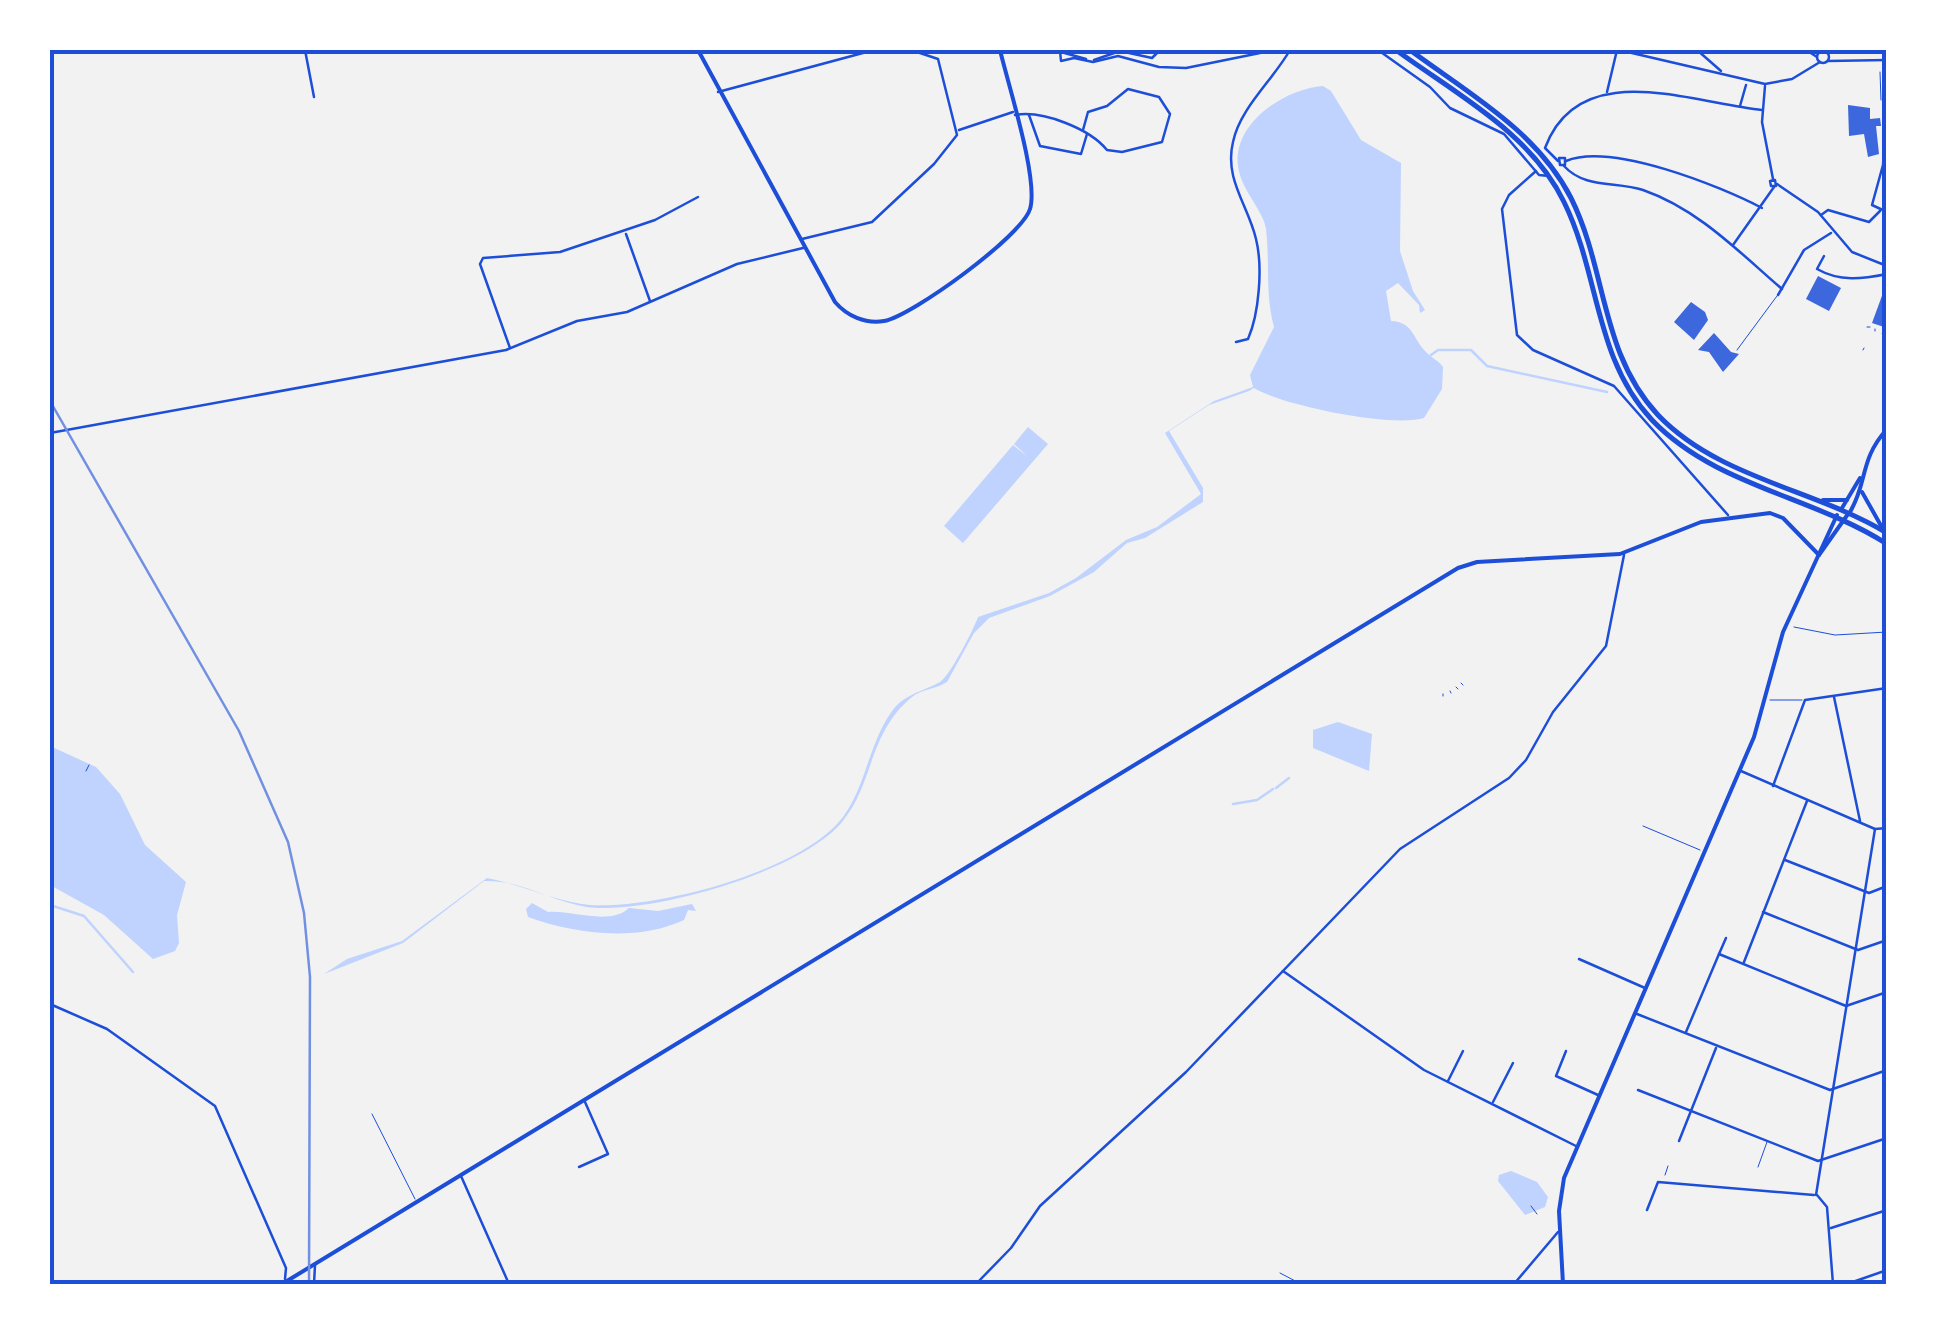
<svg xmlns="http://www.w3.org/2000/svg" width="1937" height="1334" font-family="Signika,sans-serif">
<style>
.water{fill:#bfd3fe}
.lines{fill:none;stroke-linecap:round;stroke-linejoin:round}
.stream{stroke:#bfd3fe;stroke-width:2.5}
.building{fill:#3d67dc}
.path{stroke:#1d4ed8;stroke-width:1}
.service{stroke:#1d4ed8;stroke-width:1}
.pedestrian{stroke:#1d4ed8;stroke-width:1}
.minor{stroke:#1d4ed8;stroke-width:2.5}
.tertiary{stroke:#1d4ed8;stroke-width:4}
.secondary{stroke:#1d4ed8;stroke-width:4}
.primary{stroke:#1d4ed8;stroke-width:5}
.rail{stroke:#7290e2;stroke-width:2.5}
.neatline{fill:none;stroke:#1d4ed8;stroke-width:4}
</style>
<rect width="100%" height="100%" fill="#f2f2f2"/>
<g class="water">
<path d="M 1323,86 L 1331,91 L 1361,140 L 1401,163 L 1400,251 L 1413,291 L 1425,310 L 1420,313 L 1419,305 L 1398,283 L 1386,291 L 1391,321 C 1413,322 1412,337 1425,351 C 1431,358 1437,359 1443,367 L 1442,389 L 1424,418 C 1392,428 1281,405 1254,388 L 1249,391 L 1209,405 L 1169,431 L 1203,488 L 1203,502 L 1145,538 L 1127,543 L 1094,572 L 1050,596 L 989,618 L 974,633 L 947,682 C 936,689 922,689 912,697 C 868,733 874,784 842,822 C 801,872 649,915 587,907 C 552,902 519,879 484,881 L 403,943 L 324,974 L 347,959 L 402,941 L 487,878 C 519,884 558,902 590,905 C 656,909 793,873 838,823 C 865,793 867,748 890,714 C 903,694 920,693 940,682 C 949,677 974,629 978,617 L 1049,593 L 1076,578 L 1126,540 L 1157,527 L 1201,494 L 1165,433 L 1214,401 L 1253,387 L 1250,375 L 1274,327 C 1265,294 1270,262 1266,229 C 1264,213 1245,193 1240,175 C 1225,128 1282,89 1323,86 Z"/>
<path d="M 1028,427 L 1048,444 L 963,543 L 944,526 L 1013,445 L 1028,457 L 1014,444 Z"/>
<path d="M 1338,722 L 1372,734 L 1369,771 L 1313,748 L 1313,730 Z"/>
<path d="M 50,746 L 96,767 L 120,794 L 145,845 L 186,882 L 177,915 L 179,943 L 175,951 L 153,959 L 104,915 L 50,885 Z"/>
<path d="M 532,903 L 548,912 C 572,910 610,926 629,908 L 658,911 L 692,904 L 696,911 L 688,910 L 684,920 C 637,942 575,934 528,917 L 526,909 Z"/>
<path d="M 1511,1171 L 1537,1182 L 1548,1197 L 1545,1207 L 1525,1215 L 1498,1181 L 1499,1175 Z"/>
</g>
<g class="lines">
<g class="stream">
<path d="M 1431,355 L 1438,350 L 1471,350 L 1487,366 L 1607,392"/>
<path d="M 1276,788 L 1289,778"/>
<path d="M 1233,804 L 1257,800 L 1273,789"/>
<path d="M 50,905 L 84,916 L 133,972"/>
</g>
</g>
<g class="building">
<path d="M 1848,105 L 1870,108 L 1870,119 L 1880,118 L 1881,126 L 1876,126 L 1879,154 L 1868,157 L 1864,134 L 1849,136 Z"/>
<path d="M 1818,276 L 1841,288 L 1829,311 L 1806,299 Z"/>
<path d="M 1887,282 L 1887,328 L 1872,323 Z"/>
<path d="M 1691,302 L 1705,312 L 1708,320 L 1694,340 L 1674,322 Z"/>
<path d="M 1714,333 L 1731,352 L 1739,354 L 1723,372 L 1709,352 L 1698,350 Z"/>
</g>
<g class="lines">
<g class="path">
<path d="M 1794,627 L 1835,635 L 1887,632"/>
<path d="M 1461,683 L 1463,685"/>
<path d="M 1456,687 L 1458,689"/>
<path d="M 1450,691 L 1451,693"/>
<path d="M 1443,694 L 1443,696"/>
<path d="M 86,771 L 89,765"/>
<path d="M 1665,1175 L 1668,1166"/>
<path d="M 1531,1206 L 1537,1214"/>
</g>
<g class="service">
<path d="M 1737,350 L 1777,296"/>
<path d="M 1643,826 L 1700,850"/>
<path d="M 372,1114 L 415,1199"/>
<path d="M 1758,1167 L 1767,1142"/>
<path d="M 1280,1273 L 1301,1284"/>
</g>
<g class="pedestrian">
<path d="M 1880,72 L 1881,100"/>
<path d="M 1867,327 L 1870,327"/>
<path d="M 1875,329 L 1875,331"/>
<path d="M 1882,333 L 1883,332"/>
<path d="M 1863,350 L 1864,348"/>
<path d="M 1885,361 L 1887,361"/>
<path d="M 1770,700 L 1802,700"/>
</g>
<g class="minor">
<path d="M 305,50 L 314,97"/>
<path d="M 1258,50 L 1289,50"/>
<path d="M 1378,50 L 1430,87 L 1450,108 L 1504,134 L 1539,175 L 1549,176"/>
<path d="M 1619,50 L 1765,84 L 1792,79 L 1820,62"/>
<path d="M 1697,50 L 1721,71"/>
<path d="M 1806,50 L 1817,57"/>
<path d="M 1060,51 L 1061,61 L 1074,58 L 1093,62 L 1118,56 L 1159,67 L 1186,68 L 1260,53"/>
<circle cx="1823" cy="57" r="6"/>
<path d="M 1061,52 L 1086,59"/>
<path d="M 1094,60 L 1120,51 L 1152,58 L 1160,50"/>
<path d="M 1828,61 L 1887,60"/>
<path d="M 1765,86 L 1762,122 L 1773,179"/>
<path d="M 718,92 L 874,50"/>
<path d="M 1607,92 L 1617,50"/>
<path d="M 1887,100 L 1883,165 L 1872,205 L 1887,212"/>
<path d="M 1740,106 L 1746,85"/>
<path d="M 1015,115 C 1043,110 1090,129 1107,150 L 1122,152 L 1162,142 L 1170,114 L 1159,97 L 1128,89 L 1107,106 L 1088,112 L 1083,130"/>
<path d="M 1029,115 L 1040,146 L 1081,154 L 1087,134"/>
<path d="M 959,130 L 1013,112"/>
<path d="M 1559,158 L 1565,158 L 1565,165 L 1560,165 Z"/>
<path d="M 1558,161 L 1545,148 C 1579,56 1692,103 1762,110"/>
<path d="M 1566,161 C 1611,142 1720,186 1762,208"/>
<path d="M 1564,166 C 1585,189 1616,181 1643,190 C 1698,209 1739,252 1782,289"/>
<path d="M 1536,171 L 1509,195 L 1502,209 L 1517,335 L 1533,350 L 1614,386 L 1728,515"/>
<path d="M 1775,180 L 1776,186 L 1771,186 L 1770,181 Z"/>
<path d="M 1777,184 L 1818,212 L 1852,252 L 1887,266"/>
<path d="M 1821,215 L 1828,210 L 1869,222 L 1880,211"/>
<path d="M 626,234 L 650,301"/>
<path d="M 802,239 L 872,222 L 934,164 L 957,135 L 938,59 L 911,50"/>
<path d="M 1733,245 L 1774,187"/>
<path d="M 1824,256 L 1817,269 C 1840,282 1862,279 1887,274"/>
<path d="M 1778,295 L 1804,250 L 1831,233"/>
<path d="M 1236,342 L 1248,339 C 1259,314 1263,267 1256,239 C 1248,205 1224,179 1233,142 C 1240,108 1273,80 1290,50"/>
<path d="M 510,348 L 480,264 L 483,258 L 560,252 L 655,220 L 698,197"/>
<path d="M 50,433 L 506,350 L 577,321 L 627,312 L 737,264 L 803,248"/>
<path d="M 1834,697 L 1860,821"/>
<path d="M 1741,771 L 1875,829 L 1887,828"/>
<path d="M 1773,786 L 1805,700 L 1887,688"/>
<path d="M 1785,860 L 1869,893 L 1887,886"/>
<path d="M 1763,912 L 1858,950 L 1887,940"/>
<path d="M 1719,954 L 1726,938"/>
<path d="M 1579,959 L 1645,988"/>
<path d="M 1744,962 L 1807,801"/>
<path d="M 1283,971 L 1424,1070 L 1576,1146"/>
<path d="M 50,1004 L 107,1029 L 215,1106 L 286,1268 L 285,1279"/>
<path d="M 1637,1014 L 1830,1090 L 1887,1070"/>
<path d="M 1686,1032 L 1719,954 L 1846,1006 L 1887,992"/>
<path d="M 1566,1051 L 1556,1076 L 1598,1095"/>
<path d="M 1448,1081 L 1463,1051"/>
<path d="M 1638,1090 L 1818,1161 L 1887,1138"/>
<path d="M 1493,1102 L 1513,1063"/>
<path d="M 1679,1141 L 1716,1048"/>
<path d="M 579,1167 L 608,1154 L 585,1102"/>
<path d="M 461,1176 L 509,1284"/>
<path d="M 1816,1195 L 1875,829"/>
<path d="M 1817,1195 L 1827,1207 L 1833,1284"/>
<path d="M 1647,1210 L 1658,1182 L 1814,1195"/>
<path d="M 1831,1228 L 1887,1210"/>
<path d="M 314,1284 L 315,1265"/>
<path d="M 976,1284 L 1011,1248 L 1040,1206 L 1186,1072 L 1400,849 L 1509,778 L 1526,760 L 1553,712 L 1606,646 L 1624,555"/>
<path d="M 1514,1284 L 1558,1232"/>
<path d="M 1847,1284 L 1887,1270"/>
</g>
<g class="tertiary">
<path d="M 698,50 L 835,302 C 847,316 865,324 884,321 C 912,316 1022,236 1030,209 C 1039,180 1008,84 1000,50"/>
<path d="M 1862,492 L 1884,531"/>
<path d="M 1823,500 L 1847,500"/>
<path d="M 1842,508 L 1860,478"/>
<path d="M 1850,512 C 1868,482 1859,460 1887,429"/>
<path d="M 282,1284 L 1458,568 L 1477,562 L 1620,554 L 1701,522 L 1770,513 L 1783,518 L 1819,555"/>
</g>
<g class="secondary">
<path d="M 1819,555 L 1848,514"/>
<path d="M 1563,1284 L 1559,1211 L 1564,1178 L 1754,737 L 1783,632 L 1837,515"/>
</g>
<g class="primary">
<path d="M 1396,50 C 1456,94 1531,133 1564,202 C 1600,275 1594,358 1652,420 C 1715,486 1812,496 1887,544"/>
<path d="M 1410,50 C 1468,93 1537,131 1571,198 C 1607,270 1600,353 1658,415 C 1718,478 1814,489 1887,533"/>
</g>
<path class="rail" d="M 50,401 L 239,731 L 288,842 L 304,913 L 310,977 L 309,1284"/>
</g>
<rect width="1937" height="1334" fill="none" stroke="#ffffff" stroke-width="105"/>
<rect x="52" y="52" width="1832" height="1230" class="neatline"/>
</svg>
